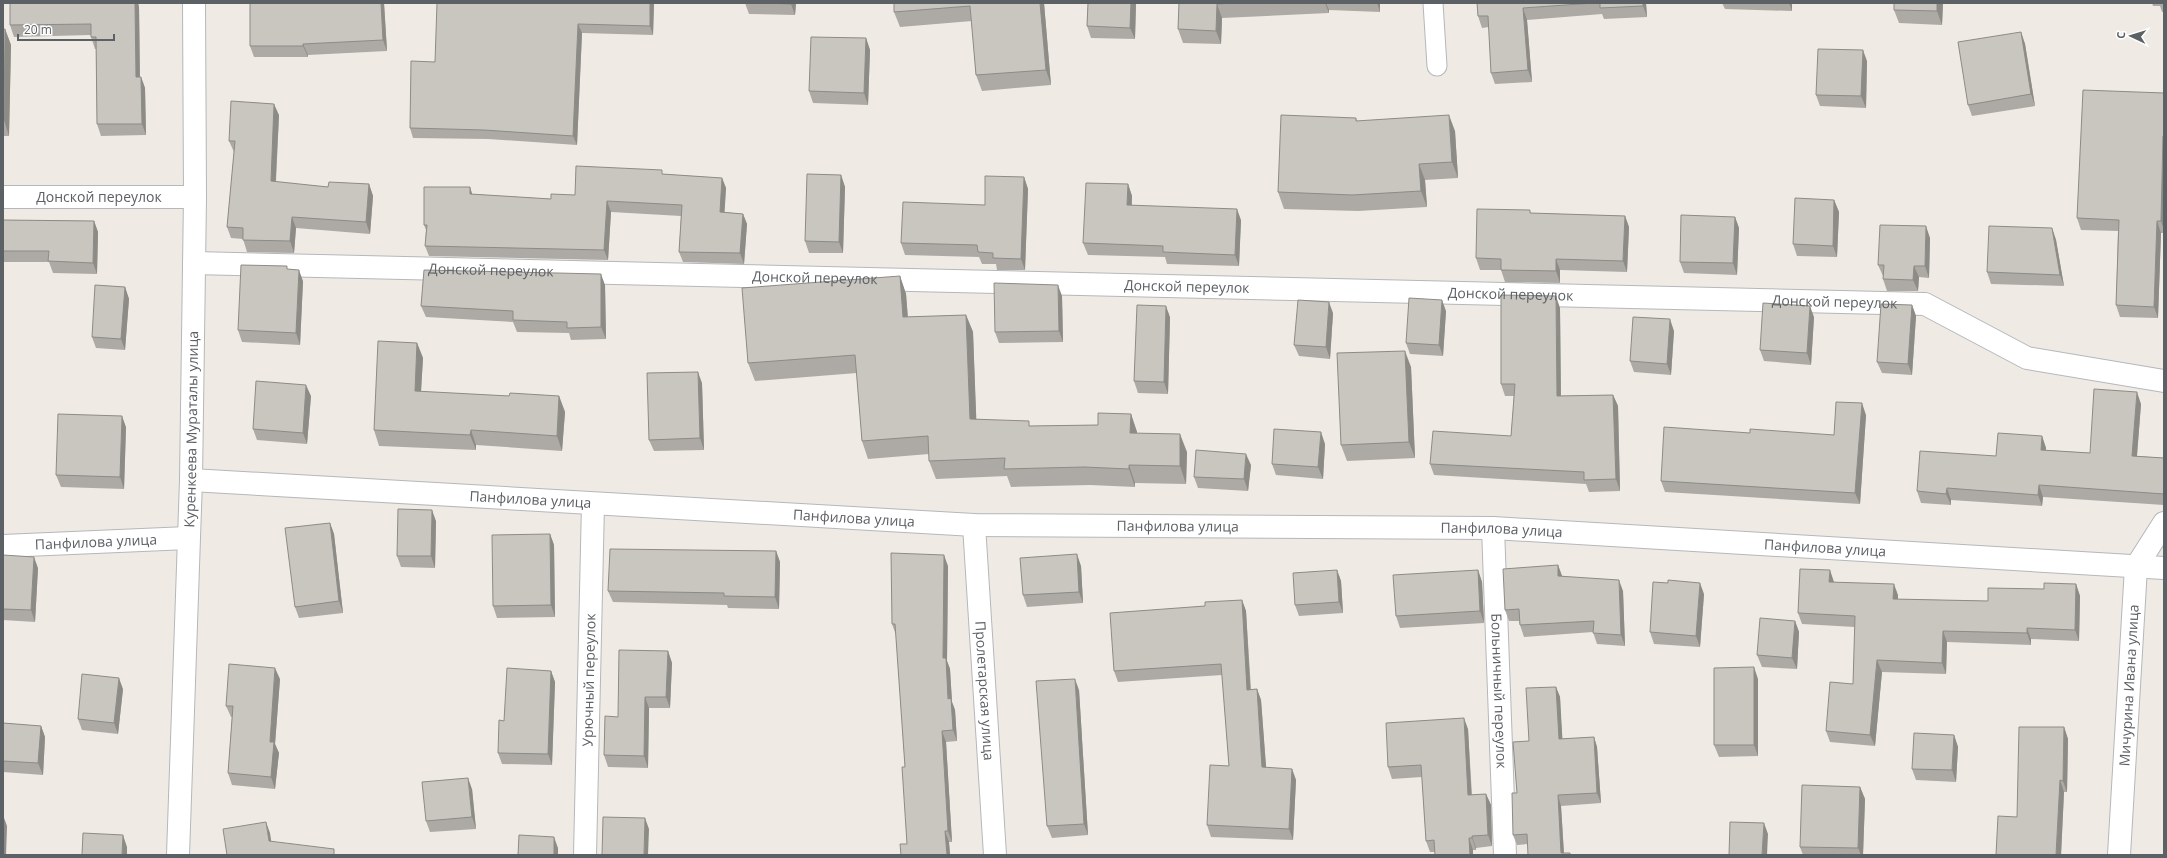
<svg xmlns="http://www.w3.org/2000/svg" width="2167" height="858" font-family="'Open Sans',sans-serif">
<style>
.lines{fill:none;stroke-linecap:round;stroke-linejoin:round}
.service-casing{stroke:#b5b7bb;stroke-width:21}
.minor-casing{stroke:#b5b7bb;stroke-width:24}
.service{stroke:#fff;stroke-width:19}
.minor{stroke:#fff;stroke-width:22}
.wall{fill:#adaaa5}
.shaded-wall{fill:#8d8b86}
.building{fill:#c9c6c0;stroke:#8d8b86}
.labels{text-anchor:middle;stroke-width:3;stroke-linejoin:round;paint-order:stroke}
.street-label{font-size:14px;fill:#5c6165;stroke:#fff}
</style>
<rect width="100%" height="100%" fill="#efebe4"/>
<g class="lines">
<defs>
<path id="service" d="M 1433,3 L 1437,66"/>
<g id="minor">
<path id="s1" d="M 3,197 L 195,197"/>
<path id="s2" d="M 194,263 L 1925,304 L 2027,358 L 2164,381"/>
<path id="s3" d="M 191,480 L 974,525 L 1493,528 L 2164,568"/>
<path id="s4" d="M 974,525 L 995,855"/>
<path id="s5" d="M 1493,528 L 1505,855"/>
<path id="s6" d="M 3,546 L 188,538"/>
<path id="s7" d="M 178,855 L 191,480 L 195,197 L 194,3"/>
<path id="s8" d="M 585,855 L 593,504"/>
<path id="s9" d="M 2119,855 L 2136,567 L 2164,523"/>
</g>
</defs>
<use href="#service" class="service-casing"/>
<use href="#minor" class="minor-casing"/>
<use href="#service" class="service"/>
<use href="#minor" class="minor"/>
</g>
<g class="wall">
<path d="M 10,3 L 138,3 L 139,7 L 140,77 L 141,77 L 145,88 L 146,135 L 101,136 L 97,124 L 96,49 L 95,49 L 91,37 L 91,35 L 14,37 L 10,25 Z"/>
<path d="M 250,3 L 384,3 L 387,51 L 308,55 L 308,57 L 254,57 L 250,46 Z"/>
<path d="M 654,3 L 653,35 L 582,33 L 577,145 L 488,139 L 413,138 L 410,128 L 435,62 Z"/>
<path d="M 745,3 L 796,3 L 795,15 L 749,14 Z"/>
<path d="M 894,3 L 1044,3 L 1051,85 L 982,91 L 976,75 L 972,21 L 900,27 L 894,12 Z"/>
<path d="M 1088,3 L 1136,3 L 1135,39 L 1091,38 L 1087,26 Z"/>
<path d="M 1179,3 L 1380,3 L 1380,12 L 1329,10 L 1329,13 L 1222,18 L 1221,44 L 1183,43 L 1178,29 Z"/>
<path d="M 1477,3 L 1646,3 L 1647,17 L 1604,19 L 1602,14 L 1527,20 L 1532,82 L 1495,84 L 1491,73 L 1489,27 L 1482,28 L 1478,16 Z"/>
<path d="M 1722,3 L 1792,3 L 1792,11 L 1725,9 Z"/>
<path d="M 1894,3 L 1943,3 L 1942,25 L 1899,23 L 1894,10 Z"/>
<path d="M 2152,3 L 2164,3 L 2164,12 L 2162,12 L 2160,6 L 2153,6 Z"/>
<path d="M 3,29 L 5,29 L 11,45 L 9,136 L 3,136 Z"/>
<path d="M 2021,32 L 2025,44 L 2035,106 L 1972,116 L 1968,105 Z"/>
<path d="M 866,38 L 870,50 L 868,105 L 813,103 L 809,91 Z"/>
<path d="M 1867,61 L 1866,108 L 1820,106 L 1816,95 Z"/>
<path d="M 2164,93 L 2164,233 L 2161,233 L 2158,318 L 2120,317 L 2116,305 L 2118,231 L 2081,230 L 2077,218 Z"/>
<path d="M 279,115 L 276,182 L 328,187 L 369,184 L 373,196 L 370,234 L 296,228 L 294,253 L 247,252 L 243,239 L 231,238 L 227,227 L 234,152 L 229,141 Z"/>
<path d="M 1356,118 L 1357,121 L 1455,131 L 1458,178 L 1425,180 L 1427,207 L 1358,211 L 1284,209 L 1278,192 Z"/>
<path d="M 663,174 L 722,178 L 726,188 L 724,212 L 743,214 L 747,224 L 744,264 L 683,262 L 679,252 L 681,216 L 611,212 L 608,260 L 429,256 L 425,246 L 426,230 L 424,225 L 470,187 L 472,194 L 551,199 L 575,195 Z"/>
<path d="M 841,175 L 845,187 L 843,253 L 809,253 L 805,241 Z"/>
<path d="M 1024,177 L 1028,189 L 1025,270 L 997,270 L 996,264 L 982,264 L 979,257 L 905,255 L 901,243 L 985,205 Z"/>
<path d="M 1128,184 L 1132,196 L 1132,205 L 1241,220 L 1239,266 L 1167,264 L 1165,257 L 1088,255 L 1083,243 Z"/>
<path d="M 1834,200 L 1839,212 L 1837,257 L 1797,256 L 1793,244 Z"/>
<path d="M 1531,213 L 1625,216 L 1629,227 L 1627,272 L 1560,270 L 1560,283 L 1505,282 L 1501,270 L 1480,270 L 1476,258 Z"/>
<path d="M 1735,217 L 1739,228 L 1737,275 L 1684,273 L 1680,262 Z"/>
<path d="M 3,220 L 94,221 L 98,232 L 97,274 L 53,273 L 49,262 L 3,262 Z"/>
<path d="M 2052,228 L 2056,240 L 2064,286 L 1991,284 L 1987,272 Z"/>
<path d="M 1930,238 L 1929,278 L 1919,277 L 1918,291 L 1887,291 L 1883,279 L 1883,276 L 1878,265 Z"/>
<path d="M 900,276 L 906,294 L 908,317 L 966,315 L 973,332 L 976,419 L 1031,426 L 1098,425 L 1131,414 L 1137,432 L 1137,434 L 1187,452 L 1186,484 L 1135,483 L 1135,487 L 1090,485 L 1011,487 L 1007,476 L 936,479 L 929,461 L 929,454 L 868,459 L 862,441 L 857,373 L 755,381 L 748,363 Z"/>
<path d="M 303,281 L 300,345 L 242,342 L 238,330 Z"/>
<path d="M 605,285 L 606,339 L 571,340 L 569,333 L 517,332 L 513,322 L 426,317 L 421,306 Z"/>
<path d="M 125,287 L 129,299 L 125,350 L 96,348 L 92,337 Z"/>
<path d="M 1062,296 L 1063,342 L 999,343 L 995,332 Z"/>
<path d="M 1912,305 L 1916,316 L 1912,375 L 1882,373 L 1877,362 Z"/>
<path d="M 1560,308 L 1561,396 L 1613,395 L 1618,406 L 1620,491 L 1589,492 L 1586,484 L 1434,475 L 1430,464 L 1511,436 L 1514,396 L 1505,396 L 1501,384 Z"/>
<path d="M 1446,311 L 1443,356 L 1410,354 L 1406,343 Z"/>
<path d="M 1333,313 L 1330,359 L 1299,356 L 1294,345 Z"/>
<path d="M 1170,317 L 1168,394 L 1138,393 L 1134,381 Z"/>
<path d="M 1814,317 L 1811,365 L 1764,361 L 1760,350 Z"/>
<path d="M 1674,331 L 1671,375 L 1634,372 L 1630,361 Z"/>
<path d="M 417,343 L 423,358 L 421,392 L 509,396 L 559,396 L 565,412 L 562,451 L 476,445 L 476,450 L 379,446 L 374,430 Z"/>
<path d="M 1411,367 L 1415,458 L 1347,461 L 1341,445 Z"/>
<path d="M 702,383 L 704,450 L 654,451 L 649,440 Z"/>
<path d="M 311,396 L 307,444 L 257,440 L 253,429 Z"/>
<path d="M 2141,404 L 2137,456 L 2164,458 L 2164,505 L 2043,497 L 2042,506 L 1951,500 L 1951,505 L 1921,503 L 1917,491 L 1996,456 L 2042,436 L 2046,448 L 2046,450 L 2090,453 Z"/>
<path d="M 1866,415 L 1860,504 L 1665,492 L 1661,481 L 1750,433 L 1834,435 Z"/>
<path d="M 126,427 L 124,489 L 61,487 L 56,475 Z"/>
<path d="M 1325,444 L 1323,479 L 1276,475 L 1272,464 Z"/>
<path d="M 1251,465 L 1248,491 L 1198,488 L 1194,477 Z"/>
<path d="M 436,521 L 435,568 L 401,567 L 397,556 Z"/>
<path d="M 330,523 L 334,534 L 343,613 L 299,618 L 295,607 Z"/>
<path d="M 550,534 L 554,545 L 555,617 L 497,618 L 493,606 Z"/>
<path d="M 776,551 L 780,562 L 779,609 L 728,608 L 727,605 L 613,602 L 608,591 Z"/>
<path d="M 3,555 L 38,568 L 35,622 L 3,620 Z"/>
<path d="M 1558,565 L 1562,576 L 1623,591 L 1625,646 L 1597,644 L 1593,632 L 1524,637 L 1520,625 L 1519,621 L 1509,621 L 1505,610 Z"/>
<path d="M 948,566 L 947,661 L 950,669 L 952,702 L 955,710 L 957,741 L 946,742 L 952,842 L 949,842 L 950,855 L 901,855 L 907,844 L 905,767 L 896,635 L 892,624 Z"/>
<path d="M 1081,566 L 1083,603 L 1027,607 L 1023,595 Z"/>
<path d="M 1337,570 L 1341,581 L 1343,613 L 1299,616 L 1295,605 Z"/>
<path d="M 1478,570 L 1482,582 L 1484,623 L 1400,628 L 1396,616 Z"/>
<path d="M 1834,582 L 1898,595 L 1898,599 L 1988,601 L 2044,589 L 2076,584 L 2080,596 L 2079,641 L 2031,639 L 2031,645 L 1947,642 L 1946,674 L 1882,672 L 1875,746 L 1830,742 L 1826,731 L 1853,684 L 1855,627 L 1802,624 L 1798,613 Z"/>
<path d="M 1704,594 L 1700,647 L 1654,644 L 1650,632 Z"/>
<path d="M 1242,600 L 1246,611 L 1251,689 L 1257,689 L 1261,700 L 1266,768 L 1292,769 L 1296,780 L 1293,840 L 1211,837 L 1207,825 L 1229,766 L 1222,675 L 1118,682 L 1114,671 L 1205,606 Z"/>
<path d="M 1795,621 L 1799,632 L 1797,669 L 1762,667 L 1757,655 Z"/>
<path d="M 668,651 L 672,663 L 670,708 L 649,708 L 648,768 L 608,767 L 604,755 L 618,717 Z"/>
<path d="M 551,671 L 555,682 L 552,765 L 502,764 L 498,753 L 504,721 Z"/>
<path d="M 280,679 L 275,744 L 279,753 L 275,789 L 232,785 L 228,773 L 232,717 L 231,717 L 226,706 Z"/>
<path d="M 1758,679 L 1758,756 L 1719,757 L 1714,745 Z"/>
<path d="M 1556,687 L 1560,697 L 1562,739 L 1594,737 L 1597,747 L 1601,803 L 1561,806 L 1564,853 L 1528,844 L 1517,845 L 1513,835 L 1517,793 L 1529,741 Z"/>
<path d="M 123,689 L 118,734 L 82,730 L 78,719 Z"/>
<path d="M 1079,690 L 1088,835 L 1052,838 L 1047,826 Z"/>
<path d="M 3,723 L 41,726 L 45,737 L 43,775 L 3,772 Z"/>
<path d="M 2064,727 L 2068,739 L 2067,792 L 2064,792 L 2061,855 L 1996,855 L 2017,817 Z"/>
<path d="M 1468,729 L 1472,795 L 1486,794 L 1491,805 L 1492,846 L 1476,848 L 1476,850 L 1473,850 L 1473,855 L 1435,855 L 1435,852 L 1430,852 L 1426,841 L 1422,777 L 1392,779 L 1388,767 Z"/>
<path d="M 1954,735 L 1958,747 L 1956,782 L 1916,780 L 1912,769 Z"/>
<path d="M 1860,787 L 1865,799 L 1863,855 L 1803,855 L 1800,847 Z"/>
<path d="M 472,789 L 476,829 L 430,832 L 426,821 Z"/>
</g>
<g class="shaded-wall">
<path d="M 135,3 L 138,3 L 139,7 L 140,88 L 136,77 Z"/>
<path d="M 381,3 L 384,3 L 387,51 L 383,40 Z"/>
<path d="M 650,3 L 654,3 L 653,35 L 650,26 Z"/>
<path d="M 791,3 L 796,3 L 795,15 L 791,4 Z"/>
<path d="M 1040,3 L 1044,3 L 1051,85 L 1046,70 Z"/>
<path d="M 1131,3 L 1136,3 L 1135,39 L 1130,28 Z"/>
<path d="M 1325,3 L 1326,3 L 1329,10 L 1329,13 Z"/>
<path d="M 1377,3 L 1380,3 L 1380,12 Z"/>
<path d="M 1643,3 L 1646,3 L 1647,17 L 1643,6 Z"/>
<path d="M 1789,3 L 1792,3 L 1792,11 Z"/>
<path d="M 1937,3 L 1943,3 L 1942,25 L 1937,11 Z"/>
<path d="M 1217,4 L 1222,18 L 1221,44 L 1216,31 Z"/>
<path d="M 1523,8 L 1527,20 L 1532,82 L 1528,70 Z"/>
<path d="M 578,24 L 582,33 L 577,145 L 573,136 Z"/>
<path d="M 5,29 L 11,45 L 9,136 L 4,120 Z"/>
<path d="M 2021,32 L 2025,44 L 2035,106 L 2031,94 Z"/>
<path d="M 866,38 L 870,50 L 868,105 L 864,93 Z"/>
<path d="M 303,44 L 308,55 L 308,57 L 303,46 Z"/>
<path d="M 1863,50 L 1867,61 L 1866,108 L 1861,96 Z"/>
<path d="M 141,77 L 145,88 L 146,135 L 142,124 Z"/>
<path d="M 274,104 L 279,115 L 275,193 L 271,181 Z"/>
<path d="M 1449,115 L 1455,131 L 1458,178 L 1452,162 Z"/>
<path d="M 2163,136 L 2164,139 L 2164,230 L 2161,221 Z"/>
<path d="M 1419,164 L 1425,180 L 1427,207 L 1421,191 Z"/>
<path d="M 841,175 L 845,187 L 843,253 L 839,242 Z"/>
<path d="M 1024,177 L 1028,189 L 1025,270 L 1021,259 Z"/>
<path d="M 722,178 L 726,188 L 724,222 L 720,212 Z"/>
<path d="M 369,184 L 373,196 L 370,234 L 366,222 Z"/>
<path d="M 1128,184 L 1132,196 L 1131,217 L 1127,205 Z"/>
<path d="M 470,187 L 473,197 L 470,194 Z"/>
<path d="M 1834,200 L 1839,212 L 1837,257 L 1833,246 Z"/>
<path d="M 607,201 L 611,212 L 608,260 L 604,250 Z"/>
<path d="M 1237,209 L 1241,220 L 1239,266 L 1235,255 Z"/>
<path d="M 743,214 L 747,224 L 744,264 L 740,253 Z"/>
<path d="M 1625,216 L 1629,227 L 1627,272 L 1623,261 Z"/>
<path d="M 292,217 L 296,228 L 294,253 L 290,241 Z"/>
<path d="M 1735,217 L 1739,228 L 1737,275 L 1733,263 Z"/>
<path d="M 94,221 L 98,232 L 97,274 L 93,263 Z"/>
<path d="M 2157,221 L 2161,233 L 2158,318 L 2154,307 Z"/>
<path d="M 1926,226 L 1930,238 L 1929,278 L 1925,266 Z"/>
<path d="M 2052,228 L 2056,240 L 2064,286 L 2060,275 Z"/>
<path d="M 1556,259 L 1560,270 L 1560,283 L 1556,271 Z"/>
<path d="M 1914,266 L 1919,277 L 1918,291 L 1913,280 Z"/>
<path d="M 299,270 L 303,281 L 300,345 L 296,333 Z"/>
<path d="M 601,274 L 605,285 L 606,339 L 601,327 Z"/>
<path d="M 900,276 L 906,294 L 909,335 L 903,317 Z"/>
<path d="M 1058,285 L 1062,296 L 1063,342 L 1059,331 Z"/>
<path d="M 125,287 L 129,299 L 125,350 L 121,339 Z"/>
<path d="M 1556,296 L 1560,308 L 1561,408 L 1557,396 Z"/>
<path d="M 1442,300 L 1446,311 L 1443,356 L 1439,345 Z"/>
<path d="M 1329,302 L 1333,313 L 1330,359 L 1326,347 Z"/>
<path d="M 1912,305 L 1916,316 L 1912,375 L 1908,364 Z"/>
<path d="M 1166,306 L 1170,317 L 1168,394 L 1164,382 Z"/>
<path d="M 1810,306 L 1814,317 L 1811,365 L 1807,353 Z"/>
<path d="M 966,315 L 973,332 L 977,437 L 970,419 Z"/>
<path d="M 1670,319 L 1674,331 L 1671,375 L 1667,364 Z"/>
<path d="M 417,343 L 423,358 L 420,407 L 415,391 Z"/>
<path d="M 1405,351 L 1411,367 L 1415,458 L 1409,442 Z"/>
<path d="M 698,372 L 702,383 L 704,450 L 700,438 Z"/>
<path d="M 306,385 L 311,396 L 307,444 L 303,433 Z"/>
<path d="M 2137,392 L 2141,404 L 2136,467 L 2132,456 Z"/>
<path d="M 1613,395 L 1618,406 L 1620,491 L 1616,479 Z"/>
<path d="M 559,396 L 565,412 L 562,451 L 557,436 Z"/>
<path d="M 1862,403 L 1866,415 L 1860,504 L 1855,493 Z"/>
<path d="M 1131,414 L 1137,432 L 1137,451 L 1130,433 Z"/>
<path d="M 122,416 L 126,427 L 124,489 L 120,477 Z"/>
<path d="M 471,430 L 476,445 L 476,450 L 470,435 Z"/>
<path d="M 1321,432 L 1325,444 L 1323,479 L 1318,467 Z"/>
<path d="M 1180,434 L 1187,452 L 1186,484 L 1180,466 Z"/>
<path d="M 2042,436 L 2046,448 L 2045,461 L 2041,450 Z"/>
<path d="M 1246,454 L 1251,465 L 1248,491 L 1244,479 Z"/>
<path d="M 1129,465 L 1135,483 L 1135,487 L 1129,469 Z"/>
<path d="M 2039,485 L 2043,497 L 2042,506 L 2038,495 Z"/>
<path d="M 1947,488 L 1951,500 L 1951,505 L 1946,494 Z"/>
<path d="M 432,510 L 436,521 L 435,568 L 431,556 Z"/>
<path d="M 330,523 L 334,534 L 343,613 L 339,601 Z"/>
<path d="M 550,534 L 554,545 L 555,617 L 551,605 Z"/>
<path d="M 776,551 L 780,562 L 779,609 L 775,597 Z"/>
<path d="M 1077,554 L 1081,566 L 1083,603 L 1079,592 Z"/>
<path d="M 944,555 L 948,566 L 947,661 L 950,669 L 952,702 L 955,710 L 957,741 L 953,730 L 943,658 Z"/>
<path d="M 34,557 L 38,568 L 35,622 L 31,610 Z"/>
<path d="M 1558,565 L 1562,576 L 1558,576 Z"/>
<path d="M 1337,570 L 1341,581 L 1343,613 L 1339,602 Z"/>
<path d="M 1478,570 L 1482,582 L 1484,623 L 1480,611 Z"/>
<path d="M 1830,570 L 1834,582 L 1829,582 Z"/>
<path d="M 1619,580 L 1623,591 L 1625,646 L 1621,635 Z"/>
<path d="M 1700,583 L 1704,594 L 1700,647 L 1696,636 Z"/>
<path d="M 1894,584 L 1898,595 L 1898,610 L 1893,599 Z"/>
<path d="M 2076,584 L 2080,596 L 2079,641 L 2075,630 Z"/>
<path d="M 1242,600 L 1246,611 L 1251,701 L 1247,690 Z"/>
<path d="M 1795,621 L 1799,632 L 1797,669 L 1792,658 Z"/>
<path d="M 2027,628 L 2031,639 L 2031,645 L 2027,633 Z"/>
<path d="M 1943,631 L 1947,642 L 1946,674 L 1942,663 Z"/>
<path d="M 668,651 L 672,663 L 670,708 L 666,697 Z"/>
<path d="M 1877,660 L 1882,672 L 1875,746 L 1870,735 Z"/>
<path d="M 1754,667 L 1758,679 L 1758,756 L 1754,745 Z"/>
<path d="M 275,668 L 280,679 L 275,744 L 279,753 L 275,789 L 271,777 L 270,742 Z"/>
<path d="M 551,671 L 555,682 L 552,765 L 548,754 Z"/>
<path d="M 119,678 L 123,689 L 118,734 L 114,723 Z"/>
<path d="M 1075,679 L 1079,690 L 1088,835 L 1084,824 Z"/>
<path d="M 1556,687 L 1560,697 L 1563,749 L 1559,739 Z"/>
<path d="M 1257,689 L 1261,700 L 1267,779 L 1262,767 Z"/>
<path d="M 645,697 L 649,708 L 648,768 L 644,756 Z"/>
<path d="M 1464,718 L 1468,729 L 1472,806 L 1468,795 Z"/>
<path d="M 41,726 L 45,737 L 43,775 L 38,763 Z"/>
<path d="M 2064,727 L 2068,739 L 2067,792 L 2063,781 Z"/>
<path d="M 942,731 L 946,742 L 952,842 L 948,831 Z"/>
<path d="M 1954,735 L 1958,747 L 1956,782 L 1952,770 Z"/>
<path d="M 1594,737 L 1597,747 L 1601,803 L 1597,793 Z"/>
<path d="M 1292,769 L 1296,780 L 1293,840 L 1289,829 Z"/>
<path d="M 468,778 L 472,789 L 476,829 L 472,817 Z"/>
<path d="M 2060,780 L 2064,792 L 2061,855 L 2056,855 Z"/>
<path d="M 1860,787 L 1865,799 L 1863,855 L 1861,855 L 1858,848 Z"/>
<path d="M 1486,794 L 1491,805 L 1492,846 L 1488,835 Z"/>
<path d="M 1558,795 L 1561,806 L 1564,855 L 1561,853 Z"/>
<path d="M 3,815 L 7,826 L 6,855 L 3,855 Z"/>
<path d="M 645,818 L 649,829 L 648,855 L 644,855 Z"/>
<path d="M 266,822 L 270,833 L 273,853 L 269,841 Z"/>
<path d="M 1764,823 L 1768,834 L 1767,855 L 1762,855 Z"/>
<path d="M 945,831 L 949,842 L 950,855 L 947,855 Z"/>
<path d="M 123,835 L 127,847 L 127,855 L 122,855 Z"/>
<path d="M 1472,836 L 1476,848 L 1476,850 L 1472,838 Z"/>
<path d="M 554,837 L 558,848 L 558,855 L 554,855 Z"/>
<path d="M 1469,838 L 1473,850 L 1473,855 L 1470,855 Z"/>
</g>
<g class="building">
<path d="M 10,3 L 135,3 L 136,77 L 141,77 L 142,124 L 97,124 L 96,37 L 91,37 L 91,24 L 10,25 Z"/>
<path d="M 250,3 L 381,3 L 383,40 L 303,44 L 303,46 L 250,46 Z"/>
<path d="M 437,3 L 650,3 L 650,26 L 578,24 L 573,136 L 484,130 L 410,128 L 411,61 L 435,62 Z"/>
<path d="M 767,3 L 791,3 L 791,4 Z"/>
<path d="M 894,3 L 1040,3 L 1046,70 L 976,75 L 970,6 L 894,12 Z"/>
<path d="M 1088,3 L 1131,3 L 1130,28 L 1087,26 Z"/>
<path d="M 1179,3 L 1235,3 L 1217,4 L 1216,31 L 1178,29 Z"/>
<path d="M 1477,3 L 1594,3 L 1523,8 L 1528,70 L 1491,73 L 1488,16 L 1478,16 Z"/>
<path d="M 1600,3 L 1643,3 L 1643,6 L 1600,8 Z"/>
<path d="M 1894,3 L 1937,3 L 1937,11 L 1894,10 Z"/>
<path d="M 3,29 L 5,29 L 4,120 L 3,120 Z"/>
<path d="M 2021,32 L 2031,94 L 1968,105 L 1958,42 Z"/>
<path d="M 811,37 L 866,38 L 864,93 L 809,91 Z"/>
<path d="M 1818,49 L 1863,50 L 1861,96 L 1816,95 Z"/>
<path d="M 2083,90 L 2164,93 L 2164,136 L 2163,136 L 2161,221 L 2157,221 L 2154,307 L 2116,305 L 2119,220 L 2077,218 Z"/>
<path d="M 231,101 L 274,104 L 271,181 L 328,187 L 329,182 L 369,184 L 366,222 L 292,217 L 290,241 L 243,240 L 243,228 L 227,227 L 235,141 L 229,141 Z"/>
<path d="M 1281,115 L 1356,118 L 1356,121 L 1449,115 L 1452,162 L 1419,164 L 1421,191 L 1352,195 L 1278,192 Z"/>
<path d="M 576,166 L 662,170 L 662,174 L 722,178 L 720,212 L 743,214 L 740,253 L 679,252 L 682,205 L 607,201 L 604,250 L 425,246 L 427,225 L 424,225 L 424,187 L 470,187 L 470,194 L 551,199 L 551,194 L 575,195 Z"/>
<path d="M 807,174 L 841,175 L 839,242 L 805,241 Z"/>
<path d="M 985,176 L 1024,177 L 1021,259 L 993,258 L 993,253 L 978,252 L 977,245 L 901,243 L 903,202 L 985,205 Z"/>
<path d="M 1086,183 L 1128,184 L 1127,205 L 1237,209 L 1235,255 L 1163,252 L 1163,246 L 1083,243 Z"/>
<path d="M 1795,198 L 1834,200 L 1833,246 L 1793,244 Z"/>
<path d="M 1477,209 L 1530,210 L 1530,213 L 1625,216 L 1623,261 L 1556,259 L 1556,271 L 1501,270 L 1501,259 L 1476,258 Z"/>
<path d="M 1681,215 L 1735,217 L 1733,263 L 1680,262 Z"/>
<path d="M 3,220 L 94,221 L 93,263 L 48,261 L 49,251 L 3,251 Z"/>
<path d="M 1880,225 L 1926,226 L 1925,266 L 1914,266 L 1913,280 L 1883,279 L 1884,265 L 1878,265 Z"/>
<path d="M 1989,226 L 2052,228 L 2060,275 L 1987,272 Z"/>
<path d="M 241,265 L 287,266 L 287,269 L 299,270 L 296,333 L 238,330 Z"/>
<path d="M 424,270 L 601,274 L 601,327 L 567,328 L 567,322 L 513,320 L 513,311 L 421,306 Z"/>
<path d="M 900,276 L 903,317 L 966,315 L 970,419 L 1029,421 L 1029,426 L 1098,425 L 1098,413 L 1131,414 L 1130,433 L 1180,434 L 1180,466 L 1129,465 L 1129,469 L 1084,467 L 1004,469 L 1005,458 L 929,461 L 928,436 L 862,441 L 855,355 L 748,363 L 742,288 Z"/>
<path d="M 994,283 L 1058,285 L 1059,331 L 995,332 Z"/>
<path d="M 95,285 L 125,287 L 121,339 L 92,337 Z"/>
<path d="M 1501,295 L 1556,296 L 1557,396 L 1613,395 L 1616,479 L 1584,480 L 1584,472 L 1430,464 L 1433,431 L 1511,436 L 1515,384 L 1501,384 Z"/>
<path d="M 1409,298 L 1442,300 L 1439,345 L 1406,343 Z"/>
<path d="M 1298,300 L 1329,302 L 1326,347 L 1294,345 Z"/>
<path d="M 1763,303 L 1810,306 L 1807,353 L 1760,350 Z"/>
<path d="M 1881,304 L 1912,305 L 1908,364 L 1877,362 Z"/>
<path d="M 1137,305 L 1166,306 L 1164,382 L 1134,381 Z"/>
<path d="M 1633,317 L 1670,319 L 1667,364 L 1630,361 Z"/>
<path d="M 378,341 L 417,343 L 415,391 L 509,396 L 510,393 L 559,396 L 557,436 L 471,430 L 470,435 L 374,430 Z"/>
<path d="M 1405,351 L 1409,442 L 1341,445 L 1337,353 Z"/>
<path d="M 698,372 L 700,438 L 649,440 L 647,373 Z"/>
<path d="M 256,381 L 306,385 L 303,433 L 253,429 Z"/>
<path d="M 2094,389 L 2137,392 L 2132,456 L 2164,458 L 2164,494 L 2039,485 L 2038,495 L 1947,488 L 1946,494 L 1917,491 L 1920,451 L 1996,456 L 1998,433 L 2042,436 L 2041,450 L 2090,453 Z"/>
<path d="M 1836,402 L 1862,403 L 1855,493 L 1661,481 L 1664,427 L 1750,433 L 1750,429 L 1834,435 Z"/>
<path d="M 58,414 L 122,416 L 120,477 L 56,475 Z"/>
<path d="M 1274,429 L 1321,432 L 1318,467 L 1272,464 Z"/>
<path d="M 1196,450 L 1246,454 L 1244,479 L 1194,477 Z"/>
<path d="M 398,509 L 432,510 L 431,556 L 397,556 Z"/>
<path d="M 330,523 L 339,601 L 295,607 L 285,528 Z"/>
<path d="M 550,534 L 551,605 L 493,606 L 492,535 Z"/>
<path d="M 610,549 L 776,551 L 775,597 L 724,596 L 724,593 L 608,591 Z"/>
<path d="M 891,553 L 944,555 L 943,658 L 946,658 L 948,699 L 951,698 L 953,730 L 942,731 L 948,831 L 945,831 L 947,855 L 901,855 L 900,844 L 907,844 L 902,767 L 905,767 L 895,624 L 892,624 Z"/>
<path d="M 1077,554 L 1079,592 L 1023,595 L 1020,558 Z"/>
<path d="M 3,555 L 34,557 L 31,610 L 3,609 Z"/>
<path d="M 1558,565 L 1558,576 L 1619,580 L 1621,635 L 1593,633 L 1594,621 L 1520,625 L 1519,609 L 1505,610 L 1503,569 Z"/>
<path d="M 1800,569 L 1830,570 L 1829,582 L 1894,584 L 1893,599 L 1988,601 L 1988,588 L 2044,589 L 2044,583 L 2076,584 L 2075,630 L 2027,628 L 2027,633 L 1943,631 L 1942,663 L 1877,660 L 1870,735 L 1826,731 L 1830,682 L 1853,684 L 1855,616 L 1798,613 Z"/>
<path d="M 1337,570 L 1339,602 L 1295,605 L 1293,573 Z"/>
<path d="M 1478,570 L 1480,611 L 1396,616 L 1393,575 Z"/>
<path d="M 1668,580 L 1700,583 L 1696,636 L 1650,632 L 1653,582 L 1668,583 Z"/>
<path d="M 1242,600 L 1247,690 L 1257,689 L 1262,767 L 1292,769 L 1289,829 L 1207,825 L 1210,765 L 1229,766 L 1221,664 L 1114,671 L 1110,613 L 1205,606 L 1205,602 Z"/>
<path d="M 1760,618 L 1795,621 L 1792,658 L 1757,655 Z"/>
<path d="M 619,650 L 668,651 L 666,697 L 645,697 L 644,756 L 604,755 L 605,716 L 618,717 Z"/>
<path d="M 229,664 L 275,668 L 270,742 L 274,742 L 271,777 L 228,773 L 233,706 L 226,706 Z"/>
<path d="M 1754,667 L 1754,745 L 1714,745 L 1714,668 Z"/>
<path d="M 507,668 L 551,671 L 548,754 L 498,753 L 499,720 L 504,721 Z"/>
<path d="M 82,674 L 119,678 L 114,723 L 78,719 Z"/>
<path d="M 1075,679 L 1084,824 L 1047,826 L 1036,681 Z"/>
<path d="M 1556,687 L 1559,739 L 1594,737 L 1597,793 L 1558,795 L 1561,853 L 1570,853 L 1570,855 L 1528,855 L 1527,834 L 1513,835 L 1512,793 L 1517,793 L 1513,742 L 1529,741 L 1526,688 Z"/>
<path d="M 1464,718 L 1468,795 L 1486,794 L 1488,835 L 1472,836 L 1472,838 L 1469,838 L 1470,855 L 1435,855 L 1434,840 L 1426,841 L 1421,765 L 1388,767 L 1386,723 Z"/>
<path d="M 3,723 L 41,726 L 38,763 L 3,761 Z"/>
<path d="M 2019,727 L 2064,727 L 2063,781 L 2060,780 L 2056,855 L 1996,855 L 1998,816 L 2017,817 Z"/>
<path d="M 1914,733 L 1954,735 L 1952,770 L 1912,769 Z"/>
<path d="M 468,778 L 472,817 L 426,821 L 422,782 Z"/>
<path d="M 1802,785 L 1860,787 L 1858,848 L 1800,847 Z"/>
<path d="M 603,817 L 645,818 L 644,855 L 602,855 Z"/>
<path d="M 266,822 L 269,841 L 334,849 L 334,855 L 227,855 L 223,829 Z"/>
<path d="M 1730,822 L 1764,823 L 1762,855 L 1729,855 Z"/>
<path d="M 83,833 L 123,835 L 122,855 L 82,855 Z"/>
<path d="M 519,835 L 554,837 L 554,855 L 518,855 Z"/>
</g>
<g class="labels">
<g class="street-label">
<text dy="5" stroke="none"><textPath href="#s1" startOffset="96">Донской переулок</textPath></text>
<text dy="5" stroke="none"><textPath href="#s2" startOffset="297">Донской переулок</textPath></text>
<text dy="5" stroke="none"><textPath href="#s2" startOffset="621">Донской переулок</textPath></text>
<text dy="5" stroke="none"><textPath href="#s2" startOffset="993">Донской переулок</textPath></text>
<text dy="5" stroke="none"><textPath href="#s2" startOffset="1317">Донской переулок</textPath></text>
<text dy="5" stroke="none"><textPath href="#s2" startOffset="1641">Донской переулок</textPath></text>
<text dy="5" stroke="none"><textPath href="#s7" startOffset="426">Куренкеева Мураталы улица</textPath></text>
<text dy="5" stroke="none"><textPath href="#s3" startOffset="340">Панфилова улица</textPath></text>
<text dy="5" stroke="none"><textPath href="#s3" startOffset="664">Панфилова улица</textPath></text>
<text dy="5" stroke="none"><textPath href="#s3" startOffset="988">Панфилова улица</textPath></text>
<text dy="5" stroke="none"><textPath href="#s3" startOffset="1312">Панфилова улица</textPath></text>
<text dy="5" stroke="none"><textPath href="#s6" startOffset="93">Панфилова улица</textPath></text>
<text dy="5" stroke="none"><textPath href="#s3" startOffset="1636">Панфилова улица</textPath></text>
<text dy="5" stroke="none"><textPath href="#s8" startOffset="175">Урючный переулок</textPath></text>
<text dy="5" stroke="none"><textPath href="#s9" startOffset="170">Мичурина Ивана улица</textPath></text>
<text dy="5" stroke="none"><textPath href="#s4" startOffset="166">Пролетарская улица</textPath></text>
<text dy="5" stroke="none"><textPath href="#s5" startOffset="163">Больничный переулок</textPath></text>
</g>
</g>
<rect width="2167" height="858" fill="none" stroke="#5c6165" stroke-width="8"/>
<g transform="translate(2131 36) rotate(274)" stroke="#ffffff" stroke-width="3" paint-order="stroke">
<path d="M0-3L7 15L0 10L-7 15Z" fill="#5c6165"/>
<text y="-6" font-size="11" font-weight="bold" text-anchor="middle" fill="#5c6165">С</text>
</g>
<path d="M18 34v6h96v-6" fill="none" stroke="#5c6165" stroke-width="2"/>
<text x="24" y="34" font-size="12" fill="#5c6165" stroke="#ffffff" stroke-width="3" paint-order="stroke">20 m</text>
</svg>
